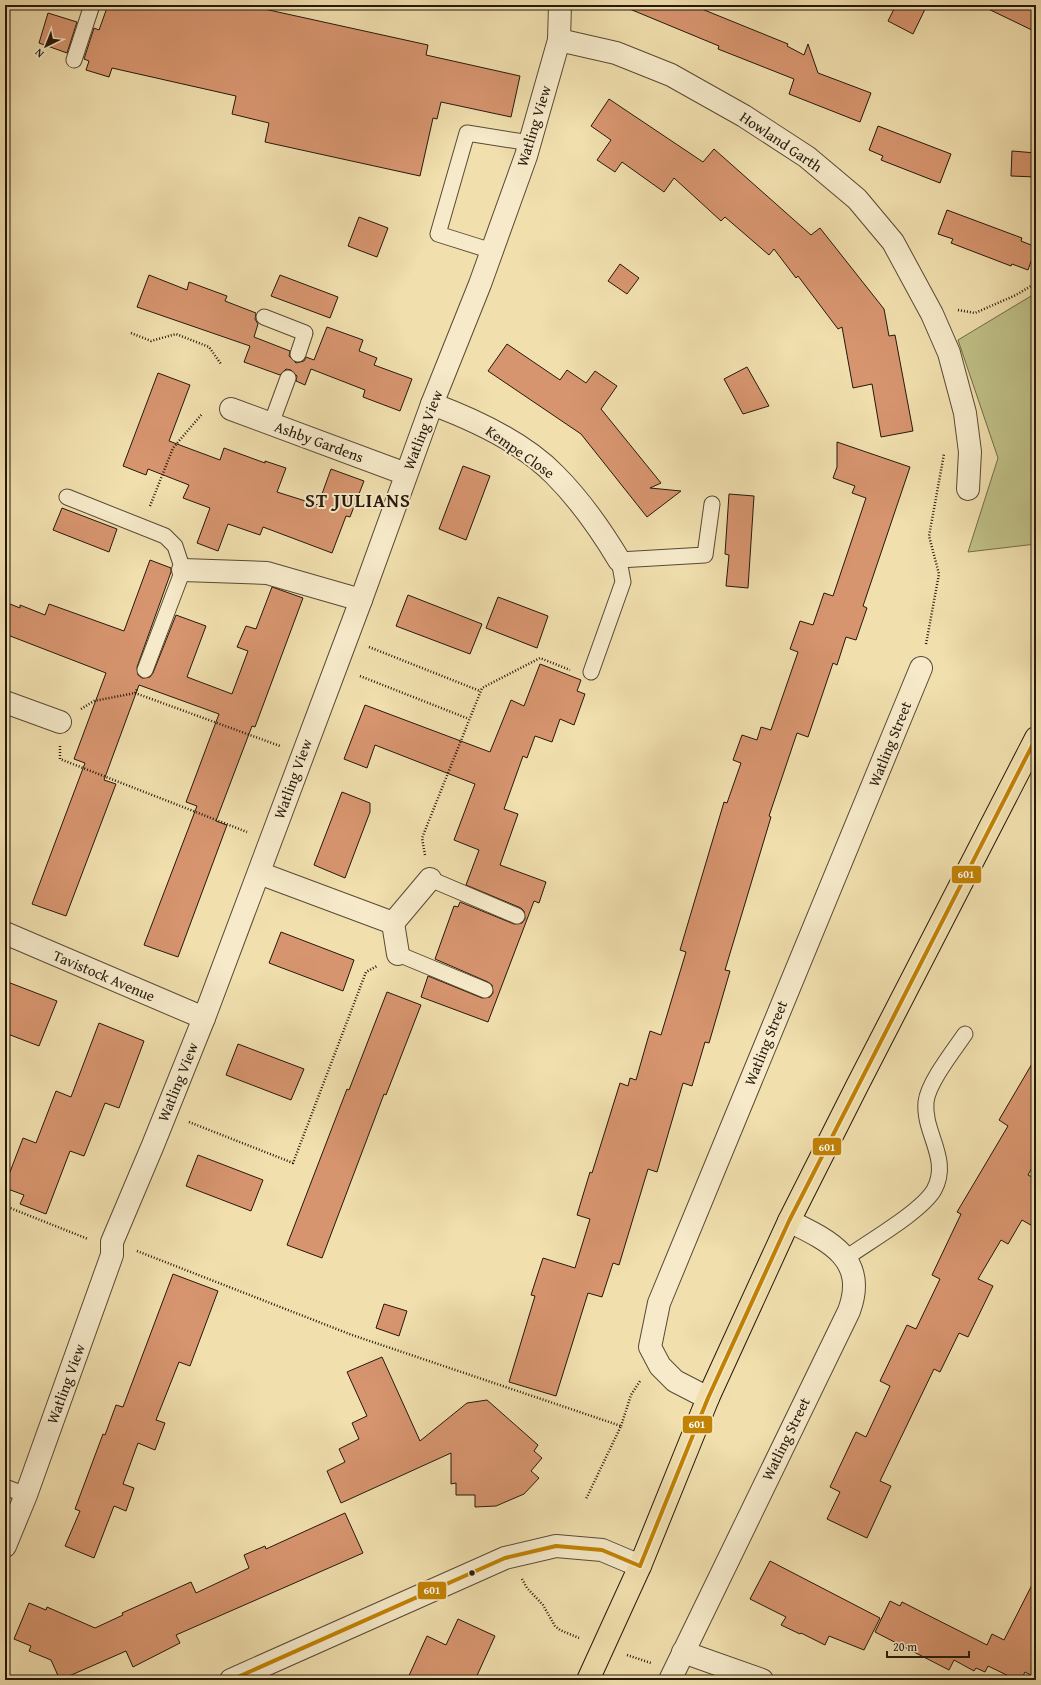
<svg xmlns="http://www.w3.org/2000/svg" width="1041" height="1685" font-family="'Gentium Book Plus',serif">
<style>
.green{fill:#bfc087;stroke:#726c49}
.building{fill:#d7956f;stroke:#25180b}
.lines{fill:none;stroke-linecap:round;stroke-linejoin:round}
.service-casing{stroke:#584a34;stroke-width:17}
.minor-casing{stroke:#584a34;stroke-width:24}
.primary-casing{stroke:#25180b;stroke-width:24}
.path{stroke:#25180b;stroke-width:2.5;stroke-dasharray:1 2;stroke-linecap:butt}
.service{stroke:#f6eaca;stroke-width:15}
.minor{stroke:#f6eaca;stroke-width:22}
.primary{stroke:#f1dfae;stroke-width:22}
.bus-1-casing{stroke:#f6eaca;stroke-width:7}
.bus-1{stroke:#c28203;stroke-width:4}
.bus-dot{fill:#25180b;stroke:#f6eaca;stroke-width:1.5}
.labels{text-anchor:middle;stroke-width:4;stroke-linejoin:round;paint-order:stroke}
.street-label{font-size:15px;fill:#25180b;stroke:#f6eaca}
.district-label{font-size:19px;font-weight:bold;letter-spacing:1px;fill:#25180b;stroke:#f6eaca}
.line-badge{stroke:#f6eaca;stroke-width:1.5}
.badge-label{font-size:11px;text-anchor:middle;font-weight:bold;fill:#fff}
</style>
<rect width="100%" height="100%" fill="#f1dfae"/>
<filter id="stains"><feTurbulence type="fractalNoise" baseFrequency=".005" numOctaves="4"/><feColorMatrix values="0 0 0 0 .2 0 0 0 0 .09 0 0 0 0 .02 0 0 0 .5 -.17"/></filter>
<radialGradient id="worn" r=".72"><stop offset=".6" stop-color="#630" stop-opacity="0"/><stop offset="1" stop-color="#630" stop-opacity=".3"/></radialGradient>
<path class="green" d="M 1036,293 L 1036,544 L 968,552 L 998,458 L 958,340 Z"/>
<g class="building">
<path d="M 108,5 L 246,5 L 428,45 L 426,55 L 520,76 L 511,117 L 441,102 L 437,119 L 433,118 L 420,176 L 265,142 L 269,123 L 232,114 L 236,96 L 112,68 L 109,77 L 86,70 L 89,61 L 84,59 L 94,28 L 99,30 Z"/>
<path d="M 620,5 L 692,5 L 788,44 L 787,46 L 804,55 L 808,44 L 818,73 L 871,93 L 860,122 L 789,94 L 794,79 L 718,49 L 719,46 Z"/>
<path d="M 896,5 L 927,5 L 913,34 L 888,21 Z"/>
<path d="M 980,5 L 1036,5 L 1036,32 Z"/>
<path d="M 48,13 L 77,22 L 67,53 L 39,43 Z"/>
<path d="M 609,99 L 703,162 L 714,149 L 811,235 L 820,228 L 884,309 L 889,336 L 895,335 L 913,431 L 881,437 L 872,384 L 853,388 L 842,327 L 838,329 L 798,276 L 796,278 L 774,249 L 769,255 L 725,217 L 721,221 L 674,178 L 664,192 L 622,162 L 615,172 L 597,160 L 611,140 L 591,126 Z"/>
<path d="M 878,126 L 951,154 L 940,183 L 881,160 L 883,156 L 869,150 Z"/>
<path d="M 1012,151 L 1036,153 L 1036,177 L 1011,176 Z"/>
<path d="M 947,210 L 1022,238 L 1021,241 L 1036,247 L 1028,270 L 1012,264 L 1011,266 L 951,243 L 953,239 L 938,234 Z"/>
<path d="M 359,217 L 388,228 L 377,257 L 348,246 Z"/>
<path d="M 620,264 L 639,278 L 627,294 L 608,281 Z"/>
<path d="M 149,275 L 187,290 L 189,282 L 227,296 L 225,301 L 256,313 L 255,319 L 258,324 L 254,337 L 290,351 L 289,356 L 296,363 L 304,361 L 306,357 L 314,360 L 327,327 L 363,340 L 359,351 L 377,358 L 374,365 L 412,379 L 400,411 L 363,397 L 365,390 L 311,369 L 305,385 L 296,381 L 297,376 L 291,370 L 286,369 L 280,375 L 244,362 L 250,346 L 137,307 Z"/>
<path d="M 280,275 L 338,297 L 330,318 L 271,296 Z"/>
<path d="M 507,344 L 560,380 L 567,370 L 586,383 L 595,371 L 617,386 L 601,409 L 661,483 L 650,488 L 681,491 L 647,517 L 581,434 L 488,371 Z"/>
<path d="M 747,367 L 769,406 L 743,414 L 724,379 Z"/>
<path d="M 158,373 L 190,385 L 169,441 L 220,460 L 224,448 L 265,463 L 265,461 L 286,468 L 277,492 L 318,505 L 331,469 L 364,481 L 350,517 L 346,516 L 332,553 L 263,527 L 260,535 L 228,524 L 218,551 L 197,543 L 210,508 L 183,498 L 189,485 L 148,469 L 146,475 L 123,466 Z"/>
<path d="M 837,442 L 910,467 L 863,606 L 867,608 L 856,640 L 846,637 L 837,665 L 833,663 L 808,737 L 797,733 L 769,816 L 771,817 L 725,970 L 730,971 L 709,1043 L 705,1042 L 692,1086 L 683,1083 L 657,1172 L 648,1169 L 619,1265 L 613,1263 L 602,1297 L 588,1293 L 556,1396 L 509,1382 L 535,1296 L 531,1295 L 543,1258 L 575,1268 L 590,1219 L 577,1215 L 590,1172 L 592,1173 L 620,1083 L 628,1086 L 630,1078 L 636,1080 L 650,1031 L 661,1035 L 686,952 L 680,950 L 724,802 L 727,803 L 741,763 L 733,760 L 742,735 L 757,740 L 761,727 L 771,730 L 798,652 L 790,649 L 800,621 L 813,625 L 824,593 L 833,596 L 866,498 L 852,493 L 855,486 L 833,478 L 837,467 Z"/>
<path d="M 463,466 L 490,476 L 466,540 L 439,529 Z"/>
<path d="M 729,494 L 754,496 L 748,588 L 726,586 L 729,555 L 725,554 Z"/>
<path d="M 62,508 L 117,529 L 109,552 L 53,530 Z"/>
<path d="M 150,560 L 171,568 L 171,572 L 137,667 L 138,675 L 142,678 L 150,677 L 153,673 L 176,615 L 206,626 L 187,677 L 232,694 L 248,651 L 237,647 L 246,626 L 256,629 L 272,587 L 303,598 L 255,727 L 252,726 L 216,821 L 227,825 L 178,957 L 144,945 L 197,806 L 186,802 L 219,714 L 139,685 L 104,780 L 116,784 L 66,916 L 32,904 L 85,763 L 74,759 L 106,673 L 5,634 L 5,602 L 20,608 L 20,605 L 45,615 L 49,604 L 124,631 Z"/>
<path d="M 408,595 L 482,624 L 470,654 L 396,626 Z"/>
<path d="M 498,597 L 548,616 L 537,648 L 486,628 Z"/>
<path d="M 540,664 L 581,680 L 577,691 L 585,694 L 574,725 L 560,719 L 552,742 L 535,736 L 527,758 L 523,756 L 504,809 L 518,814 L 500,865 L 546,882 L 539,903 L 534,901 L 488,1022 L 421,997 L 428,976 L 482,998 L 490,997 L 493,993 L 492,985 L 488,982 L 435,959 L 454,906 L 458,907 L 460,902 L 514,924 L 522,923 L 525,919 L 524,911 L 521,908 L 466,885 L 479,850 L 454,840 L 475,784 L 375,745 L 367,768 L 344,759 L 365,705 L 490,752 L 511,700 L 524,706 Z"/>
<path d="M 342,792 L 370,803 L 370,812 L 345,878 L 314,865 Z"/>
<path d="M 281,932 L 354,960 L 343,991 L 269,963 Z"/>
<path d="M 5,981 L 57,1001 L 39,1046 L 5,1033 Z"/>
<path d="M 387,992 L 421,1005 L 386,1095 L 384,1094 L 322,1258 L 287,1245 L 347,1089 L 349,1090 Z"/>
<path d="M 99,1023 L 144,1041 L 119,1108 L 105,1103 L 84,1156 L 70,1151 L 46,1214 L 20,1204 L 24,1195 L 5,1188 L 5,1185 L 23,1138 L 36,1143 L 56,1091 L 71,1097 Z"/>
<path d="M 238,1044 L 304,1069 L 291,1100 L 226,1075 Z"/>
<path d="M 1036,1057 L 1036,1160 L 1028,1175 L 1036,1179 L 1036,1228 L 1022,1220 L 1008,1244 L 1001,1240 L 978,1279 L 993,1286 L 968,1337 L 959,1333 L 940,1372 L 934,1369 L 880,1481 L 891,1486 L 867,1538 L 827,1519 L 840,1492 L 830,1487 L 856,1432 L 866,1437 L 890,1386 L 880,1381 L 907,1325 L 916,1329 L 940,1279 L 932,1275 L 961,1214 L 957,1212 L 1008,1126 L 999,1120 Z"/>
<path d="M 198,1155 L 263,1180 L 251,1211 L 186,1186 Z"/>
<path d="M 173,1274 L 218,1291 L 190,1366 L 179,1362 L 156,1420 L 165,1423 L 155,1450 L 138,1443 L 123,1484 L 134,1488 L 126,1511 L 114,1506 L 94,1558 L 65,1546 L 80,1511 L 75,1509 L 103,1434 L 105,1435 L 116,1405 L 123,1407 Z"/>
<path d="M 384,1304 L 407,1311 L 399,1336 L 376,1328 Z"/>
<path d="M 382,1357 L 420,1441 L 467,1403 L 487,1400 L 538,1445 L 534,1451 L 542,1458 L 531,1471 L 539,1478 L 524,1494 L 496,1506 L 475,1507 L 475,1495 L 456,1495 L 456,1483 L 451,1484 L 451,1453 L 341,1503 L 327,1471 L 345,1462 L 339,1449 L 359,1439 L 352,1423 L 367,1416 L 347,1372 Z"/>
<path d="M 345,1513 L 363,1553 L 176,1635 L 180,1643 L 133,1667 L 126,1651 L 60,1680 L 51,1660 L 29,1651 L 31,1646 L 14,1639 L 29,1603 L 46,1610 L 47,1607 L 95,1628 L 123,1615 L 122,1613 L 191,1582 L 196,1593 L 249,1568 L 244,1555 L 265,1546 L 266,1549 Z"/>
<path d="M 770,1561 L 880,1618 L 864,1650 L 829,1636 L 825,1645 L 801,1633 L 800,1634 L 781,1625 L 786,1617 L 750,1599 Z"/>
<path d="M 1036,1577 L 1036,1678 L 1025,1672 L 1021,1680 L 1017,1680 L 988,1666 L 985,1672 L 976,1668 L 974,1671 L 954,1660 L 949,1670 L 875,1632 L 890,1601 L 900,1606 L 902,1602 L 987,1645 L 992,1634 L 1004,1640 Z"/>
<path d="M 458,1619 L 495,1636 L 475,1680 L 407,1680 L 427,1636 L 446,1645 Z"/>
</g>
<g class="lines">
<defs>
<g id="service">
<path d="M 74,60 L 92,5"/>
<path d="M 492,251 L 438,234 L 467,133 L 530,143"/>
<path d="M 264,317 L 305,333 L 298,354"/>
<path d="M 271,424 L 288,378"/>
<path d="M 67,497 L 165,536 L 175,546 L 183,570 L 145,670"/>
<path d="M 591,672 L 623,582 L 619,560 L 705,555 L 712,504"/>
<path d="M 430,879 L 517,916"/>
<path d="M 398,954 L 485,990"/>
<path d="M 846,1258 C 868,1242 921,1212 934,1190 C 951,1159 923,1133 926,1102 C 928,1083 954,1050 965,1034"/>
<path d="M 5,1487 L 26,1495"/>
</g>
<g id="minor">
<path d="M 559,40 L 616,53 L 671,75 L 744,116 L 807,157 L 857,199 L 893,242 L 932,314 L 949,353 L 965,413 L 970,452 L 968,489"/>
<path d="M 432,404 C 475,420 523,442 555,475 C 580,500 601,530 619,560"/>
<path d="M 231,409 L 406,474"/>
<path d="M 183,570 L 267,573 L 361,600"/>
<path d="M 5,702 L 60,722"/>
<path d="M 259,873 L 393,923 L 430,879"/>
<path d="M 393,923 L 398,954"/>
<path d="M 5,933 L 204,1018"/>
<path d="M 708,1398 L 675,1381 L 660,1366 L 650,1347 L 659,1303 L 921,668"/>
<path d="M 5,1546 L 26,1495 L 112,1255 L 112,1242 L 153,1145 L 204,1018 L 361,600 L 432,404 L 480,284 L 526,156 L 559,40 L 560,5"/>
<path d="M 683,1652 L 762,1680"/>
<path d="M 231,1680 L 505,1558 L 556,1546 L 602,1550 L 640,1566"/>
<path d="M 670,1680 L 849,1311 C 868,1259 830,1241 789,1221"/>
</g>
<path id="primary" d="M 588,1680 L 640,1566 L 708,1398 L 789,1221 L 857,1086 L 1036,738"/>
</defs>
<use href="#service" class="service-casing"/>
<use href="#minor" class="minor-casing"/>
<use href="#primary" class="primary-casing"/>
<g class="path">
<path d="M 958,310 L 975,313 L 1016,295 L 1036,283"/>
<path d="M 131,333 L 151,341 L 176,334 L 209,347 L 221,364"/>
<path d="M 150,506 L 173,448 L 202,414"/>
<path d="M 926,644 L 939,574 L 929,536 L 944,454"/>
<path d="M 369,647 L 480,691"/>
<path d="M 360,676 L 469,719"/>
<path d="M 135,693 L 280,746"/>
<path d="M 81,709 L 94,701 L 135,693 L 137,689"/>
<path d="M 60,746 L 60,759 L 247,832"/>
<path d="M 425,855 L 422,838 L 482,688 L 540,658 L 570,670"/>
<path d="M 189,1122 L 293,1163 L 366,972 L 377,966"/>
<path d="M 5,1206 L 88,1239"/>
<path d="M 137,1251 L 352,1335 L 621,1426 L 586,1499"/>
<path d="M 621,1426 L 631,1395 L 640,1381"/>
<path d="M 522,1579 L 527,1588 L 543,1605 L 555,1626 L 560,1630 L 579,1638"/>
<path d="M 627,1655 L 651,1663"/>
</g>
<use href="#service" class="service"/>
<use href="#minor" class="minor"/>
<use href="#primary" class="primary"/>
<defs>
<g id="bus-1">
<path d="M 640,1566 L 708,1398 L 789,1221 L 1036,738"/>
<path d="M 231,1680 L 505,1558 L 556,1546 L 602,1550 L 640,1566"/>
</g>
</defs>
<use href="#bus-1" class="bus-1-casing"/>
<use href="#bus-1" class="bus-1"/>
</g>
<circle class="bus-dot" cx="472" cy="1573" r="3.5"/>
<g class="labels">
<g class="street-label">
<text transform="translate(534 126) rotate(-73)" y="5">Watling View</text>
<text transform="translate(781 142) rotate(34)" y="5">Howland Garth</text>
<text transform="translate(423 430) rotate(-69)" y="5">Watling View</text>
<text transform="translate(319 442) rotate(20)" y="5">Ashby Gardens</text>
<text transform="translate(520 452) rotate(35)" y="5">Kempe Close</text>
<text transform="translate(890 744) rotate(-68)" y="5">Watling Street</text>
<text transform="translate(293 779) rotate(-70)" y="5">Watling View</text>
<text transform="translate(104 976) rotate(23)" y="5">Tavistock Avenue</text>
<text transform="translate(766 1043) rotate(-68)" y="5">Watling Street</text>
<text transform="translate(178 1082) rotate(-68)" y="5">Watling View</text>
<text transform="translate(66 1384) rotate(-70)" y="5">Watling View</text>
<text transform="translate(786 1439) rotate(-64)" y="5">Watling Street</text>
</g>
<g class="district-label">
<text x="358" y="507">ST JULIANS</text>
</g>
</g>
<g class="line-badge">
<rect x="951" y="865" width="31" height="19" rx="4" fill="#c28203"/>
<rect x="812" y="1137" width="30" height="19" rx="4" fill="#c28203"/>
<rect x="682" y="1415" width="31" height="19" rx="4" fill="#c28203"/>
<rect x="417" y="1581" width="30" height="19" rx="4" fill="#c28203"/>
</g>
<g class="badge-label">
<text x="966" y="878">601</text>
<text x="827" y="1151">601</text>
<text x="697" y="1428">601</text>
<text x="432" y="1594">601</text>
</g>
<rect width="1041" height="1685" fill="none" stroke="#f1dfae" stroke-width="20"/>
<rect x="6" y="6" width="1029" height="1673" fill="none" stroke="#25180b" stroke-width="2"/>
<rect x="10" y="10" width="1021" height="1665" fill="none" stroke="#25180b"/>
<g transform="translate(46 46) rotate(223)" stroke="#f6eaca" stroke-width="3" paint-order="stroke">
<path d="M0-3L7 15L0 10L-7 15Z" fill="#25180b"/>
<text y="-6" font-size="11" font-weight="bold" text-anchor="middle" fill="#25180b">N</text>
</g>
<path d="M887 1651v6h82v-6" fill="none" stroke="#25180b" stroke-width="2"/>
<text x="893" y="1651" font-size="12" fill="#25180b" stroke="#f6eaca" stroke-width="3" paint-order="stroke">20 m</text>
<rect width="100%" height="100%" filter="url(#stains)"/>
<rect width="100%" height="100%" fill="url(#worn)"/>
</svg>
